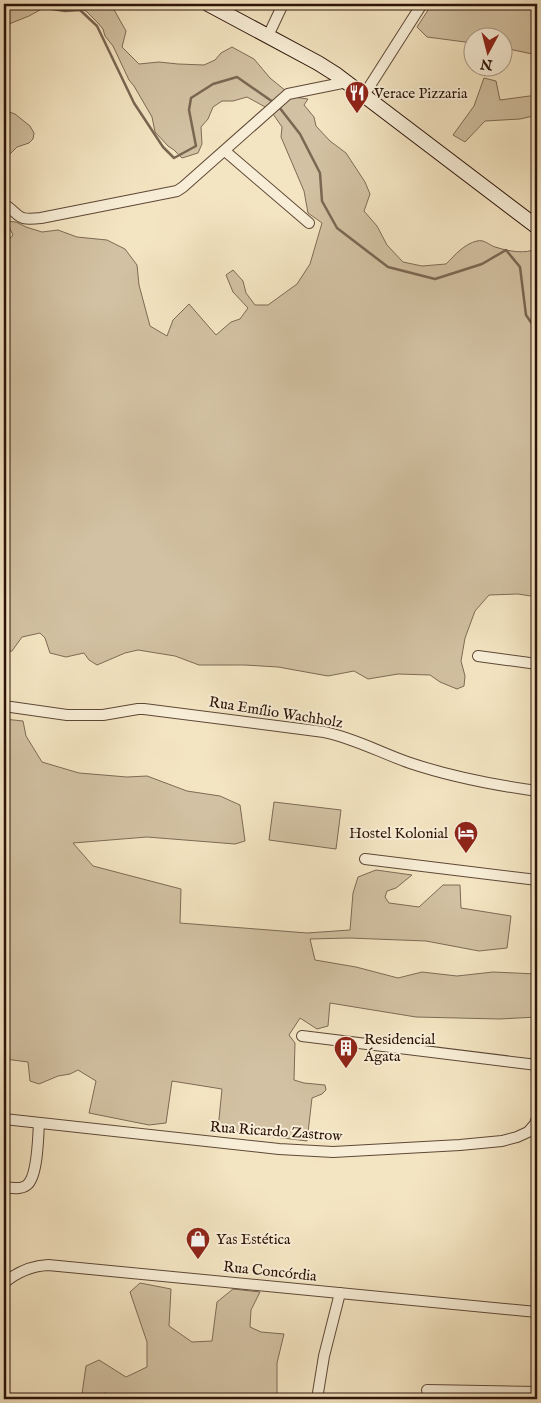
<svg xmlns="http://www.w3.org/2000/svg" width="541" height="1403" font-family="'IM FELL English',serif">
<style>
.green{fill:#d2c1a2;stroke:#7f6a55}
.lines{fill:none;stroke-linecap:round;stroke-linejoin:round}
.stream{stroke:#7b6652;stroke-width:2.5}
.street-casing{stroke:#5e4836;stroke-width:12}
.secondary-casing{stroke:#2c1308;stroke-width:16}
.street{stroke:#f8eed7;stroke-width:10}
.secondary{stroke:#f8eed7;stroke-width:14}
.labels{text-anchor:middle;stroke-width:4;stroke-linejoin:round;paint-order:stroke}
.poi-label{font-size:15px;fill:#2c1308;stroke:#f8eed7;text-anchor:start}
.street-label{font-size:15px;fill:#2c1308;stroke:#f8eed7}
</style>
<rect width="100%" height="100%" fill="#f4e5c2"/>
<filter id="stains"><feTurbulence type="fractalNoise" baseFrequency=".004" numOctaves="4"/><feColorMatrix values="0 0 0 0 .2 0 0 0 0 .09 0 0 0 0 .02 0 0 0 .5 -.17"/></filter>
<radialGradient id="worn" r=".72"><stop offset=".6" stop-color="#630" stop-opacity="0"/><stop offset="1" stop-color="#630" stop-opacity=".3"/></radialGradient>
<g class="green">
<path d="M 4,4 L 109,4 L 113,8 L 126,31 L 122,47 L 139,64 L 159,62 L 178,64 L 204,65 L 215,60 L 221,53 L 232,47 L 254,59 L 270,78 L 286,91 L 267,108 L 247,97 L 233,101 L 222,101 L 213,107 L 208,119 L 201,127 L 202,144 L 198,153 L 182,158 L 174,150 L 168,146 L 155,132 L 152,117 L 134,86 L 129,80 L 113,46 L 105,36 L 103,29 L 98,23 L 86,11 L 65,4 L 49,5 L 29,16 L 4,26 Z"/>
<path d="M 432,4 L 537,4 L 537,55 L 504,48 L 504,38 L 474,38 L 473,43 L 427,37 L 417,27 Z"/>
<path d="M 484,78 L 496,81 L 500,100 L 537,95 L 537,115 L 520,119 L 485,121 L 465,142 L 453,135 L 474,106 Z"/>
<path d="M 293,97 L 308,99 L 304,105 L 314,117 L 316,126 L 330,141 L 346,153 L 365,182 L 370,194 L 364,211 L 377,226 L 387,245 L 403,262 L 422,266 L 446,264 C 455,255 464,244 477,241 C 484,239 489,245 495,247 C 508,251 526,255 537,248 L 537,597 L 518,594 L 489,595 L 475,611 L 465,638 L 461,661 L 465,676 L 464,686 L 457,689 L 440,682 L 430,675 L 398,674 L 368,679 L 354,671 L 328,676 L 278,667 L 245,665 L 199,665 L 175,656 L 138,650 L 125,653 L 97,665 L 89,660 L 84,653 L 66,657 L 50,653 L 45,638 L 40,633 L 22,637 L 12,651 L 4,652 L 4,245 L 13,235 L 6,221 L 16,222 L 26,227 L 42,232 L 58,230 L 77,237 L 107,240 L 125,249 L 137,265 L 139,285 L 150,326 L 167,336 L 173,320 L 189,304 L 216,335 L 231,322 L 240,319 L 248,308 L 233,292 L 226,275 L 233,270 L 243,281 L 246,293 L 255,305 L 268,305 L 297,284 L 310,264 L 322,223 L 308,213 L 304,191 L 281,137 L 282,127 L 273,114 L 284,103 Z"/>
<path d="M 4,110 L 15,114 L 30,126 L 34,133 L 33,139 L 29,143 L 17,147 L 4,160 Z"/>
<path d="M 4,719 L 23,721 L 26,736 L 42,762 L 79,773 L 127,777 L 147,776 L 187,791 L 220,796 L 240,805 L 245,841 L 235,844 L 147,837 L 73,843 L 93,866 L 181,889 L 180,923 L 307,933 L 350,930 L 353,893 L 358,877 L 376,870 L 412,875 L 396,888 L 387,891 L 385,897 L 389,903 L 419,907 L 443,885 L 460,885 L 461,908 L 511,916 L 507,948 L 479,951 L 426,941 L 349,938 L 310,939 L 315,960 L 356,967 L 398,978 L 422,972 L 457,976 L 493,972 L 537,974 L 537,1017 L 500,1019 L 416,1017 L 330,1003 L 328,1026 L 317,1029 L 300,1018 L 289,1035 L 295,1043 L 294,1080 L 304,1083 L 325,1085 L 326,1090 L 322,1094 L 312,1098 L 307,1141 C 277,1137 247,1134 218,1129 L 222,1089 L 172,1081 L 166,1123 L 149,1125 L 89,1113 L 96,1081 L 78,1070 L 70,1074 L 58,1076 L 39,1084 L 30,1081 L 28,1062 L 5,1059 L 4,1062 Z"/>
<path d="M 274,802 L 341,810 L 336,849 L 269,840 Z"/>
<path d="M 140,1283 L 171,1289 L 169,1326 L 192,1342 L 212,1341 L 217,1302 L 233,1289 L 260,1292 L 251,1310 L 250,1327 L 261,1332 L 284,1334 L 277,1363 L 277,1399 L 108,1399 L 106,1393 L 93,1395 L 82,1394 L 86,1366 L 99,1360 L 126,1377 L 147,1367 L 147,1342 L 130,1292 Z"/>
</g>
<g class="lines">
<g class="stream">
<path d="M 20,4 L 65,11 L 80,10 L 97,26 L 134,103 L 163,147 L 174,158 L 196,146 L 189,110 L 191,98 L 213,84 L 237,77 L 273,102"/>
<path d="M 4,10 L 20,4"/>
<path d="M 279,107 L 300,134 L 320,173 L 322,201 L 337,228 L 388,267 L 435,279 L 482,264 L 506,250 L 520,267 L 526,315 L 537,331"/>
</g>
<defs>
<g id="street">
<path d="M 268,36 L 283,4"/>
<path d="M 364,95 L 422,4"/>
<path d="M 225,151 L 309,223"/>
<path d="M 4,204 C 22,216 16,221 41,218 L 177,191 L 183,187 L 288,94 L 347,82"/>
<path d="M 478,656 L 537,664"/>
<path d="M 4,706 L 67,715 L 103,715 L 138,709 L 144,709 L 324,732 C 354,738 381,753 410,763 C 452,777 494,785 537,791"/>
<path d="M 365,859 L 537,880"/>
<path d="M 302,1036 L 537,1065"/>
<path d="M 4,1119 L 279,1149 L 333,1152 L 460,1145 L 502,1141 L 517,1137 L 528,1132 L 535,1124 L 537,1118"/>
<path d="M 4,1187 C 11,1188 21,1190 27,1185 C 38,1176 38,1137 39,1123"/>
<path d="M 4,1283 C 17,1272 31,1266 48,1265 L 537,1312"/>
<path d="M 427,1390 L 537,1392"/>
<path d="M 317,1399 L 324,1356 L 340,1293"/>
</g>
<path id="secondary" d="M 208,4 L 318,63 L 337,75 L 537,227"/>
</defs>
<use href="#street" class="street-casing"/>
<use href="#secondary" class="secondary-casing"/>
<use href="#street" class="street"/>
<use href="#secondary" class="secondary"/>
</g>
<defs>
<symbol id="restaurant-pin" viewBox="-11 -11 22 30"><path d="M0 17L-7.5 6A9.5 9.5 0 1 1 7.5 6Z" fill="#8f2418" stroke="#f8eed7"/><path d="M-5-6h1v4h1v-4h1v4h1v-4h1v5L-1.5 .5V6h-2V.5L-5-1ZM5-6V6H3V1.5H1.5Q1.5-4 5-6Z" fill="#fff"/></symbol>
<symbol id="hotel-pin" viewBox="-11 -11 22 30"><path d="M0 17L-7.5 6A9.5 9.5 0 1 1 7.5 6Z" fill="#8f2418" stroke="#f8eed7"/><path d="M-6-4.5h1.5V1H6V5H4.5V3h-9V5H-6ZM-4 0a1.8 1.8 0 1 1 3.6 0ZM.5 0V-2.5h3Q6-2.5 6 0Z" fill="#fff"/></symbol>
<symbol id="building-pin" viewBox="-11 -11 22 30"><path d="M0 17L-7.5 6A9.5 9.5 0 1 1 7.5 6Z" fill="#8f2418" stroke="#f8eed7"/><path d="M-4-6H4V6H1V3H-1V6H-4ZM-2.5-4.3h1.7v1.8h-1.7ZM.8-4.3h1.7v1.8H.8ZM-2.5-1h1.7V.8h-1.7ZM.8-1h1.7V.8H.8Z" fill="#fff"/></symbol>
<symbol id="shop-pin" viewBox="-11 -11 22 30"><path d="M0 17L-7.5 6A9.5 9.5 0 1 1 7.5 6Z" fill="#8f2418" stroke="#f8eed7"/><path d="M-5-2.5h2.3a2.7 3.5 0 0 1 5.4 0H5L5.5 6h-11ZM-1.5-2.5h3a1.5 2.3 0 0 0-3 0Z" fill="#fff"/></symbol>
</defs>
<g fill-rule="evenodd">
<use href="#restaurant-pin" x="343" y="79" width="28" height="38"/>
<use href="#hotel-pin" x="452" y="819" width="28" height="38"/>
<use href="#building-pin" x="332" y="1034" width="28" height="38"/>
<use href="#shop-pin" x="184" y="1225" width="28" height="38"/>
</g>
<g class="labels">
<g class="poi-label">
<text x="374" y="98">Verace Pizzaria</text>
<text x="448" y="838" text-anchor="end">Hostel Kolonial</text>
<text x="364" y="1044">Residencial<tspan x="364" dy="17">Ágata</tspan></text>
<text x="216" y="1244">Yas Estética</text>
</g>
<g class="street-label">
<text transform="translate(276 712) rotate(9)" y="5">Rua Emílio Wachholz</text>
<text transform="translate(276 1131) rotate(4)" y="5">Rua Ricardo Zastrow</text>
<text transform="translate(270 1271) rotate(6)" y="5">Rua Concórdia</text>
</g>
</g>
<rect width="541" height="1403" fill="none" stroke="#f4e5c2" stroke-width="20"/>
<rect x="5" y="5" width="531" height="1393" fill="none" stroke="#2c1308" stroke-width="2.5"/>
<rect x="10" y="10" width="521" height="1383" fill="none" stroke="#2c1308"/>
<g transform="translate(488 52) rotate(187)"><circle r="24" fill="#f8eed7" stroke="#a69684"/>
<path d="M0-4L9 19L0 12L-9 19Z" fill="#8f2418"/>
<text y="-8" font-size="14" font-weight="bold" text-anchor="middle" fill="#2c1308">N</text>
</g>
<rect width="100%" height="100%" filter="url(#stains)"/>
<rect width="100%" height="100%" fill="url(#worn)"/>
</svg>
